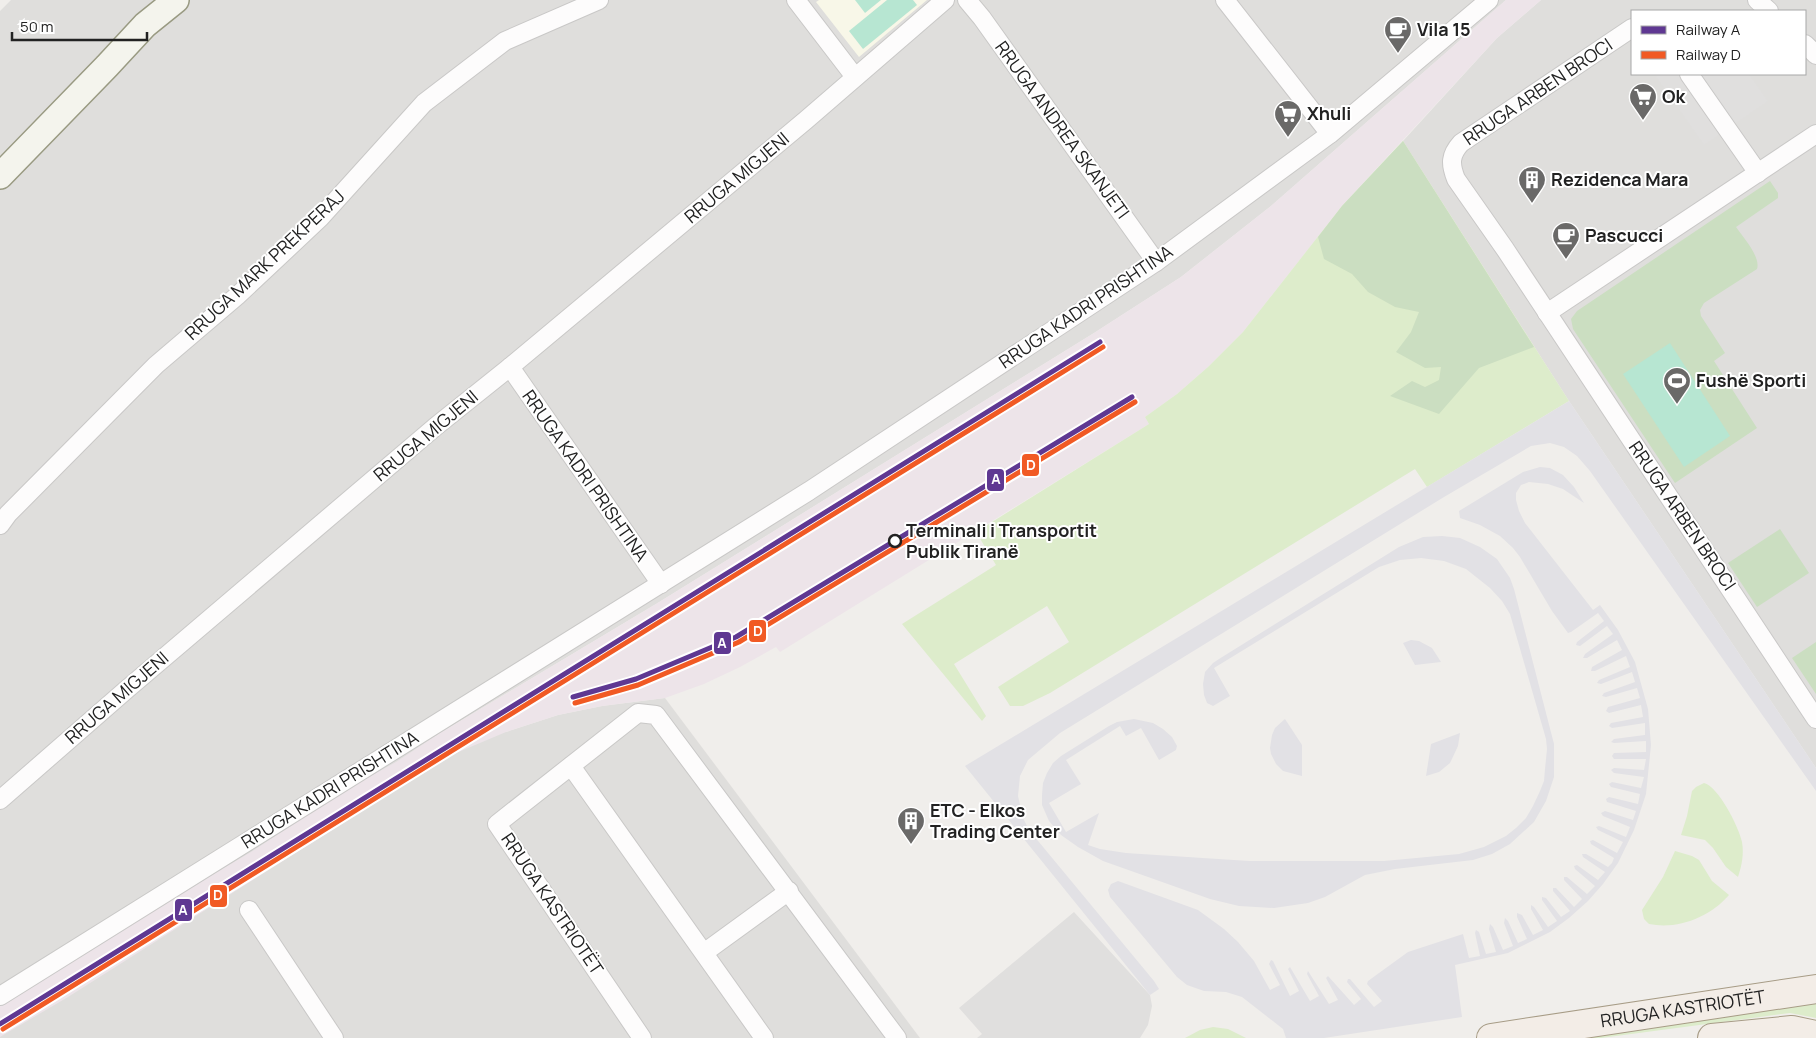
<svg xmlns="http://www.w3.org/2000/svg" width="1816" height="1038" font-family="Manrope,sans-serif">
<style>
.residential{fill:#dfdedc;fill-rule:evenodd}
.industrial{fill:#ede4e9}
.education{fill:#f8f7e8}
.grass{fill:#ddeccb}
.forest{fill:#cbdec1}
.pitch{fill:#b7e6d2}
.parking{fill:#e0dfde}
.plaza{fill:#e2e1e5}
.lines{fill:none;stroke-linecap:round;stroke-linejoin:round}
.minor-casing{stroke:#c9c8c7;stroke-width:20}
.secondary-casing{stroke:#999a82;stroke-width:28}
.primary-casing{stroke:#a79c86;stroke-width:30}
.minor{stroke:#fdfcfc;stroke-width:18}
.secondary{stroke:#f4f4ed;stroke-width:25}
.primary{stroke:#f3ede7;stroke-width:28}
.rail-1-casing{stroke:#fff;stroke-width:9}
.rail-2-casing{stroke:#fff;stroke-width:9}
.rail-1{stroke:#5f3892;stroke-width:5}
.rail-2{stroke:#f15a24;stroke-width:5}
.stop-dot{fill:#fff;stroke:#222;stroke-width:2.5}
.labels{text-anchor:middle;stroke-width:4;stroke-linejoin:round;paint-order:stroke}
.poi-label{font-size:18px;font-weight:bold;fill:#222;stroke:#fff;text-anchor:start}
.street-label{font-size:18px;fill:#222;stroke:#fff}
.stop-label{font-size:18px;font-weight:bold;fill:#222;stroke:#fff;text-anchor:start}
.line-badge{stroke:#fff;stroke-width:2}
.badge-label{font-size:14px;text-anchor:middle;font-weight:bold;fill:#fff}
</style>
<rect width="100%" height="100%" fill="#f0eeeb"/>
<g class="residential">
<path d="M 11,0 L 1506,0 L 1271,206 L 1181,277 L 1094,333 L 656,604 L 437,735 L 506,732 L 558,715 L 602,706 L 665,698 L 920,1038 L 0,1038 L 0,11 Z"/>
<path d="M 1541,0 L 1816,0 L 1816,768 L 1569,401 L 1403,141 L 1497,38 ZM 1632,11 L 1805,11 L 1805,74 L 1632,74 Z"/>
</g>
<path class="industrial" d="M 1506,0 L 1541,0 L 1497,38 L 1342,206 L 1243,332 L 1208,367 L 1177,394 L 1145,417 L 1149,424 L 780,652 L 776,647 L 740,667 L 704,684 L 665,698 L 602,706 L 558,715 L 506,732 L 449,756 L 68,997 L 0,1037 L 0,1005 L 134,921 L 251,852 L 349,788 L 396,762 L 437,735 L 656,604 L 1094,333 L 1181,277 L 1271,206 Z"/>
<path class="education" d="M 819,0 L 927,0 L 859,57 L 816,2 Z"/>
<g class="grass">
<path d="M 1403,141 L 1569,401 L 1427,487 L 1415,469 L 1050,693 L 1023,706 L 1010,706 L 998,687 L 1069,642 L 1047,606 L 954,664 L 986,716 L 982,721 L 902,624 L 996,565 L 976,532 L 1149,424 L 1145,417 L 1177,394 L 1208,367 L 1243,332 L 1342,206 Z"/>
<path d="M 1704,783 C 1718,786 1739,827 1742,842 C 1744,854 1742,865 1738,877 L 1726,867 L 1713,848 L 1705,840 L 1681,835 L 1687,816 L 1692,791 L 1696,787 Z"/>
<path d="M 1675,851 L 1692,856 L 1699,860 L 1712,881 L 1729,895 C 1710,917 1678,930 1649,924 L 1644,919 L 1642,910 L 1663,877 Z"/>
<path d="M 1816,1000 L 1816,1018 L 1790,1013 L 1601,1038 L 1551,1038 Z"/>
<path d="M 1213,1027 L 1228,1029 L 1246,1038 L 1185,1038 L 1200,1030 Z"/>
</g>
<g class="forest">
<path d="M 1403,141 L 1534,347 L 1479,368 L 1439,414 L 1390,396 L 1412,381 L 1425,387 L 1439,380 L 1441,367 L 1425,368 L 1396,352 L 1411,332 L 1419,312 L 1395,307 L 1368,292 L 1352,274 L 1324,259 L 1318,237 L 1342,206 Z"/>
<path d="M 1770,181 L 1778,193 L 1778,198 L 1736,227 C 1743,237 1761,257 1757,269 L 1704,303 L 1700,310 L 1701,316 L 1725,353 L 1714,361 L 1757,428 L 1675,483 L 1573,329 L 1571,319 L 1577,311 Z"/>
<path d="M 1780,529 L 1809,573 L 1757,607 L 1728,563 Z"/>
<path d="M 1816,642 L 1816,694 L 1792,658 Z"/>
</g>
<g class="pitch">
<path d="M 855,0 L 881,0 L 865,13 Z"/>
<path d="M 887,0 L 913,0 L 917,5 L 863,49 L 849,31 Z"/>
<path d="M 1670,343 L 1730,436 L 1684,467 L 1623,374 Z"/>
</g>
<g class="parking">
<path d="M 1654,74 L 1749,74 L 1768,101 L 1704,145 Z"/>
<path d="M 1074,912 L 1150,995 L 1152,1006 L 1148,1025 L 1140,1038 L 977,1038 L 982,1034 L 959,1008 Z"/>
</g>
<g class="plaza">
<path d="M 1569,401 L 1816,768 L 1816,791 L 1590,471 L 1577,456 L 1564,447 L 1550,443 L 1531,446 L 1444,497 L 1060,733 L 1028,760 L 1020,776 L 1018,796 L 1023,818 L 1029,830 L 1154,981 L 1159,989 L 1150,995 L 965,766 Z"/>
<path d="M 1540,467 L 1550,468 L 1563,475 L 1574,487 L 1584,503 L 1563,489 L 1548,484 L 1529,482 L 1521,485 L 1516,493 L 1516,500 L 1519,511 L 1525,523 L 1593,610 L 1600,605 L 1618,630 L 1635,662 L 1648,709 L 1651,745 L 1646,794 L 1634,830 L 1618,863 L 1603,884 L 1588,901 L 1569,918 L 1550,932 L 1508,953 L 1455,965 L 1462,1017 L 1324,1038 L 1286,1038 L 1283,1029 L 1242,997 L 1226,992 L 1204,991 L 1187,985 L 1177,977 L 1110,897 L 1108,890 L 1111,884 L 1118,881 L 1198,910 L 1224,929 L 1238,942 L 1254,961 L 1270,990 L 1280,985 L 1269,964 L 1271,960 L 1273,961 L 1290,996 L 1299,991 L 1288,969 L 1290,967 L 1310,1001 L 1319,996 L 1307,974 L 1308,971 L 1329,1004 L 1338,1000 L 1326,978 L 1328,976 L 1354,1005 L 1361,999 L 1347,982 L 1348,979 L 1350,979 L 1374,1007 L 1382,1001 L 1367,984 L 1368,981 L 1408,952 L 1463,934 L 1469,958 L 1480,956 L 1475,933 L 1476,930 L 1479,932 L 1486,954 L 1496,952 L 1489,929 L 1490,924 L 1493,927 L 1503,950 L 1513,946 L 1504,923 L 1505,918 L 1508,921 L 1518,943 L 1527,939 L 1517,917 L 1517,913 L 1522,915 L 1533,935 L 1543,930 L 1531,909 L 1531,905 L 1534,907 L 1548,927 L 1557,921 L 1542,900 L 1542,897 L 1546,898 L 1561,917 L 1570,911 L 1553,891 L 1553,888 L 1556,888 L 1574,907 L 1582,899 L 1564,880 L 1564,877 L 1567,877 L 1587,894 L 1595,886 L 1575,869 L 1574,866 L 1577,865 L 1598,880 L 1605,872 L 1583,857 L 1582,854 L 1586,854 L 1608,867 L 1612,863 L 1614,858 L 1591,844 L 1590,841 L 1593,840 L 1617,853 L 1623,842 L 1598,830 L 1596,827 L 1599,826 L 1626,837 L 1630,827 L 1603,816 L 1601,813 L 1605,811 L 1633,820 L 1636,811 L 1607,802 L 1606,799 L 1609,797 L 1638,804 L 1640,794 L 1611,787 L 1609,784 L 1612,782 L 1641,788 L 1644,777 L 1614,773 L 1611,770 L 1614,768 L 1644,770 L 1646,759 L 1614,759 L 1612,756 L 1614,753 L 1646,752 L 1646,741 L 1614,743 L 1611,742 L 1614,739 L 1645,735 L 1645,723 L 1612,728 L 1609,726 L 1611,723 L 1643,717 L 1641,705 L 1609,713 L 1606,711 L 1608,707 L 1640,698 L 1637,688 L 1606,697 L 1602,696 L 1604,693 L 1635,682 L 1632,672 L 1601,684 L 1597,683 L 1599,680 L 1630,667 L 1626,656 L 1595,671 L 1591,671 L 1592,667 L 1622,650 L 1617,640 L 1587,658 L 1583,658 L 1585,654 L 1613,634 L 1607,626 L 1580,646 L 1576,645 L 1577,642 L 1604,621 L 1598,613 L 1571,632 L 1568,633 L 1552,611 L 1520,557 L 1513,548 L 1500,536 L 1480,525 L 1460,518 L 1459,511 L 1523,472 Z"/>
<path d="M 1442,536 L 1460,538 L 1480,547 L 1497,559 L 1510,578 L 1514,589 L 1554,744 L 1554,777 L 1546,801 L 1534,822 L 1510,844 L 1492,854 L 1473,860 L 1395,869 L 1365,875 L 1325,897 L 1308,903 L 1274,908 L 1256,907 L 1239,906 L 1210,899 L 1103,861 L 1078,847 L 1061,835 L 1049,821 L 1042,805 L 1042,795 L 1043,783 L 1047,773 L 1053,763 L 1061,756 L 1109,726 L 1117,722 L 1134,719 L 1153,723 L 1163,729 L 1172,737 L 1177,746 L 1176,750 L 1159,760 L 1141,728 L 1126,736 L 1120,726 L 1066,760 L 1081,784 L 1049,803 L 1066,832 L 1099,813 L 1088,845 L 1100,849 L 1126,853 L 1249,861 L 1384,861 L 1459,854 L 1484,847 L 1506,836 L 1516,828 L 1526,818 L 1533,806 L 1540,791 L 1544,781 L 1545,769 L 1547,749 L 1546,739 L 1510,614 L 1502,601 L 1490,588 L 1466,569 L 1444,561 L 1421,558 L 1400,560 L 1379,567 L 1214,668 L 1230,696 L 1213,706 L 1207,703 L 1204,695 L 1203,684 L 1205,672 L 1213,663 L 1219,659 L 1399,547 L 1423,537 Z"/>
<path d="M 1411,640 L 1419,641 L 1432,648 L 1441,662 L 1415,665 L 1403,643 Z"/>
<path d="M 1285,719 L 1302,745 L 1302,776 L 1283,771 L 1276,764 L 1271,754 L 1270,748 L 1272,735 L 1275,728 Z"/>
<path d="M 1460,733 L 1458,746 L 1450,763 L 1439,772 L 1426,776 L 1431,744 Z"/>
</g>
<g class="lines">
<defs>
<g id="minor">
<path d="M 796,0 L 855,77"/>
<path d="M 967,0 L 982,18 L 1156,262"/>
<path d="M 1225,0 L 1330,134"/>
<path d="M 1757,0 L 1769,11"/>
<path d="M 1632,28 L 1461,143 C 1450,155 1450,164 1456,179 L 1505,249 L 1816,719"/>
<path d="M 1805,44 L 1816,55"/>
<path d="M 1689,74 L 1758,173"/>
<path d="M 1547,313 L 1816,134"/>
<path d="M 510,367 L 661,584"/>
<path d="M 0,525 L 8,514 L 156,365 L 237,296 L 320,218 L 424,103 L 505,41 L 599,0"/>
<path d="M 571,766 L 764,1038"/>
<path d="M 0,800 L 126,690 L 435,427 L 510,367 L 806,120 L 945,0"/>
<path d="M 249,910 L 334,1038"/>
<path d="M 705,952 L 789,891"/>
<path d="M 0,996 L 809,491 L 1156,262 L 1330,134 L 1489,0"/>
<path d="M 642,1038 L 497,824 L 638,713 L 656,715 L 897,1038"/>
</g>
<path id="secondary" d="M 0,176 L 107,66 L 145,25 L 176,0"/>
<g id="primary">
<path id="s1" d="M 1491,1038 L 1816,989"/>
<path d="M 1712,1038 L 1792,1030 L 1816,1035"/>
</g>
</defs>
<use href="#minor" class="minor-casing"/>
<use href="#secondary" class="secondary-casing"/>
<use href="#primary" class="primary-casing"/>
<use href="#minor" class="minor"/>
<use href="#secondary" class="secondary"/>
<use href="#primary" class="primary"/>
<defs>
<g id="rail-1">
<path d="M 573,697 L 636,679 L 736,637 L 1132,397"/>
<path d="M 0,1024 L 1100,342"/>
</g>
<g id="rail-2">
<path d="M 575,703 L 638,685 L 739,642 L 1135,402"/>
<path d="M 3,1029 L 1103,347"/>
</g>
</defs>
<use href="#rail-1" class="rail-1-casing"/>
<use href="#rail-2" class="rail-2-casing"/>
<use href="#rail-1" class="rail-1"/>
<use href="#rail-2" class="rail-2"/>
</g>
<defs>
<symbol id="cafe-pin" viewBox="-11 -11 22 30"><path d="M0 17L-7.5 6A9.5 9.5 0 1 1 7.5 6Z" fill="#6a6968" stroke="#fff"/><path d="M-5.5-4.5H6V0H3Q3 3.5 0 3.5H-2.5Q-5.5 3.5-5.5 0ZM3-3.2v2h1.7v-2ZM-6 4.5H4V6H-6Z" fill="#fff"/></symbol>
<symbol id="supermarket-pin" viewBox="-11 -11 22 30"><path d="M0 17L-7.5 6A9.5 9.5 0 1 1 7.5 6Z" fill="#6a6968" stroke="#fff"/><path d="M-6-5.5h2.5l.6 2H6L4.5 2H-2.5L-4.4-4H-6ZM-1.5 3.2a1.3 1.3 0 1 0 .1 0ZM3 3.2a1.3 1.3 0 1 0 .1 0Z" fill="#fff"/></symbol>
<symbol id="building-pin" viewBox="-11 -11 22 30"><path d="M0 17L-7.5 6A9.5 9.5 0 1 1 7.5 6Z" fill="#6a6968" stroke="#fff"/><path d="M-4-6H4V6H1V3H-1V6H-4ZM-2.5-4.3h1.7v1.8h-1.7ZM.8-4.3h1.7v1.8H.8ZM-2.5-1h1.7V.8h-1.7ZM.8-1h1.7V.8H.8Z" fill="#fff"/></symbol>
<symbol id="stadium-pin" viewBox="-11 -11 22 30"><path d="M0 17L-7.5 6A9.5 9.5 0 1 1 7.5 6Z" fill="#6a6968" stroke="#fff"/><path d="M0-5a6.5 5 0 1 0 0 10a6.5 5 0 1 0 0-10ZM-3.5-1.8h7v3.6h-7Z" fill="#fff"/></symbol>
</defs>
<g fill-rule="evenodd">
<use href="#cafe-pin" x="1382" y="14" width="32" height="43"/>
<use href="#supermarket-pin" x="1627" y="81" width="32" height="43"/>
<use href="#supermarket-pin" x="1272" y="98" width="32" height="43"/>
<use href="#building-pin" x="1516" y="164" width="32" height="43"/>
<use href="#cafe-pin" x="1550" y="220" width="32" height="43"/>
<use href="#stadium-pin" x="1661" y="365" width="32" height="43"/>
<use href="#building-pin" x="895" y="805" width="32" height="43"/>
</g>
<circle class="stop-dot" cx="895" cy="541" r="6"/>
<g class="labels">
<g class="poi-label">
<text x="1417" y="36">Vila 15</text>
<text x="1662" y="103">Ok</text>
<text x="1307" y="120">Xhuli</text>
<text x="1551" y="186">Rezidenca Mara</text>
<text x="1585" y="242">Pascucci</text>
<text x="1696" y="387">Fushë Sporti</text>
<text x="930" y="817">ETC - Elkos<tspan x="930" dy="21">Trading Center</tspan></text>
</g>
<g class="street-label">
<text transform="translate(1538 92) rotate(-34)" y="6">RRUGA ARBEN BROCI</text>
<text transform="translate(1062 130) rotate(54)" y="6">RRUGA ANDREA SKANJETI</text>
<text transform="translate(737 178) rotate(-40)" y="6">RRUGA MIGJENI</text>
<text transform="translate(265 265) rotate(-43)" y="6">RRUGA MARK PREKPERAJ</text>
<text transform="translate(1086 307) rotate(-34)" y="6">RRUGA KADRI PRISHTINA</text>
<text transform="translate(426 436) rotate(-40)" y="6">RRUGA MIGJENI</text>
<text transform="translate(585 476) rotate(55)" y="6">RRUGA KADRI PRISHTINA</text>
<text transform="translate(1682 516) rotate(56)" y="6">RRUGA ARBEN BROCI</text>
<text transform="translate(117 698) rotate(-41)" y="6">RRUGA MIGJENI</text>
<text transform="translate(330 790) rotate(-32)" y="6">RRUGA KADRI PRISHTINA</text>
<text transform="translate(552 904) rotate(56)" y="6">RRUGA KASTRIOTËT</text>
<text dy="6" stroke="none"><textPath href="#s1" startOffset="194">RRUGA KASTRIOTËT</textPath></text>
</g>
<g class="stop-label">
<text x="906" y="537">Terminali i Transportit<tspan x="906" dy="21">Publik Tiranë</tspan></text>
</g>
</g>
<g class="line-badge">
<rect x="1021" y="453" width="19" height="24" rx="5" fill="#f15a24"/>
<rect x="986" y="468" width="19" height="24" rx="5" fill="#5f3892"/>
<rect x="748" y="619" width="19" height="24" rx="5" fill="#f15a24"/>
<rect x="713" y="631" width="19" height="24" rx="5" fill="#5f3892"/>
<rect x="209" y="884" width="19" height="24" rx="5" fill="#f15a24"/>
<rect x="174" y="898" width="19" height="24" rx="5" fill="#5f3892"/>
</g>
<g class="badge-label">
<text x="1031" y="470">D</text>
<text x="996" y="484">A</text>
<text x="758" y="636">D</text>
<text x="722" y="648">A</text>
<text x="218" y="900">D</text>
<text x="183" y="915">A</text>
</g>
<rect x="1631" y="10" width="175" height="65" fill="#ffffff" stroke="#a7a7a7"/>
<rect x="1641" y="26" width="25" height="8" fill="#5f3892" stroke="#a7a7a7"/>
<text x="1676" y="35" font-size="15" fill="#222222">Railway A</text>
<rect x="1641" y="51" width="25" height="8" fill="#f15a24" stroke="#a7a7a7"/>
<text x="1676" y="60" font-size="15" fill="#222222">Railway D</text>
<path d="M12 32v8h135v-8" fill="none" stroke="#222222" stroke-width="2.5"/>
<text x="20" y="32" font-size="15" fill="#222222" stroke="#ffffff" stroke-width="4" paint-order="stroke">50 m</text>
</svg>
